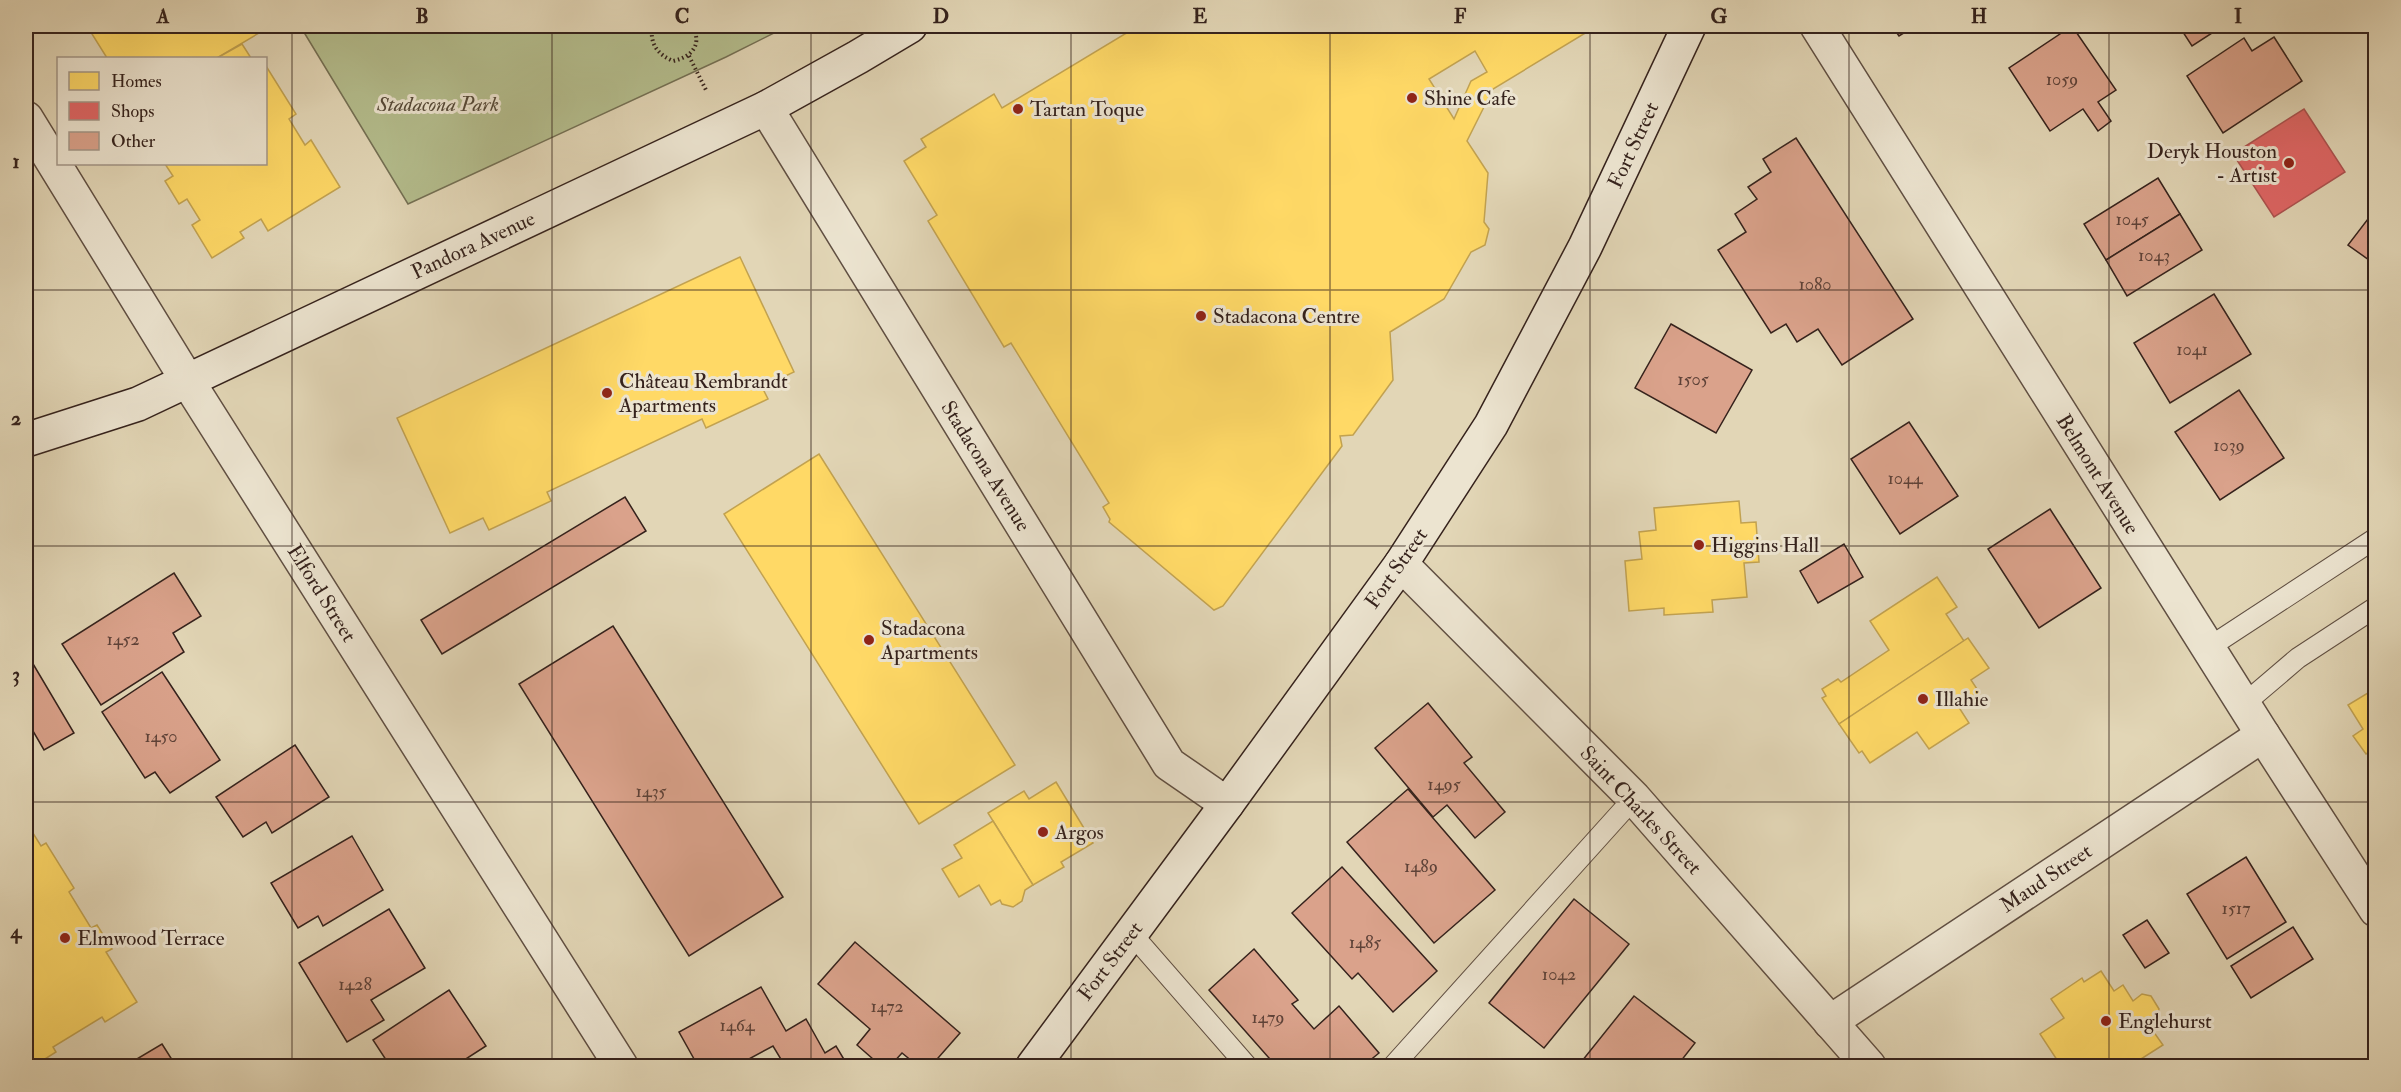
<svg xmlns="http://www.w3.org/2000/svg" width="2401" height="1092" font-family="'IM FELL Double Pica',serif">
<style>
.green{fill:#b4bd8d;stroke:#747054;stroke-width:1.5}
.homes{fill:#ffd966;stroke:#c2a250;stroke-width:1.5;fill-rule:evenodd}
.shops{fill:#e06666;stroke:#ad5250;stroke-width:1.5}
.building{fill:#daa28b;stroke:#35221c;stroke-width:1.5}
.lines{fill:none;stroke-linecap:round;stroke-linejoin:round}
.lane-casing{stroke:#604f42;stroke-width:22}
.street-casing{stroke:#604f42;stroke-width:36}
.secondary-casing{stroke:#35221c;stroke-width:36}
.path{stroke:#35221c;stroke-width:4;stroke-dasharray:1.5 3;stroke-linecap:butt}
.lane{stroke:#ece4d0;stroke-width:20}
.street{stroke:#ece4d0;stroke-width:33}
.secondary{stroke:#ece4d0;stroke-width:33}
.grid{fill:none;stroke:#35221c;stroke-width:1.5;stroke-opacity:0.55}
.poi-dot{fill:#8f2418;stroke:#ece4d0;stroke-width:2}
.labels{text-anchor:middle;stroke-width:6;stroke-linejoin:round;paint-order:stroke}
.number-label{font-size:18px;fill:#5e4238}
.poi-label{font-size:21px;fill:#35221c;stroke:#ece4d0;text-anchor:start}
.park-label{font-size:21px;font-style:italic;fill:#554938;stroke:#ece4d0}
.street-label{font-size:21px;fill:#35221c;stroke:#ece4d0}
.neatline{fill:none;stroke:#35221c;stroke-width:2}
.grid-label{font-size:20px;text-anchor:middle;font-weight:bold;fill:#35221c}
</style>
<rect width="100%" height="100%" fill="#e2d6b6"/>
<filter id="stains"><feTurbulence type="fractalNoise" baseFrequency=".00333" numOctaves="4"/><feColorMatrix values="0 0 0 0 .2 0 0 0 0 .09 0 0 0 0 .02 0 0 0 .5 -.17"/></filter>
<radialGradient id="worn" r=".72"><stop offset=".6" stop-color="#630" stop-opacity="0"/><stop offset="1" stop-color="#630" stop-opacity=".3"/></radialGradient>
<path class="green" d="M 309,26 L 788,26 L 726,57 L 408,204 L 302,29 Z"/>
<g class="homes">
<path d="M 87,26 L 261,26 L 264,30 L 217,58 L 107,58 Z"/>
<path d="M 1138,26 L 1597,26 L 1493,89 L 1467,141 L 1488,173 L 1484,222 L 1489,229 L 1485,245 L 1471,252 L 1444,299 L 1390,332 L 1393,380 L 1353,435 L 1340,436 L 1342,446 L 1223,606 L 1214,610 L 1109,522 L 1110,519 L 1103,507 L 1109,503 L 1011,343 L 1004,347 L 928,221 L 937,215 L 904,161 L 926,147 L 921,139 L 994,94 L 1002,108 ZM 1475,51 L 1487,72 L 1471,81 L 1454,119 L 1429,79 Z"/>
<path d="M 242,44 L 251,58 L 217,58 Z"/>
<path d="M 266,66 L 296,114 L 289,119 L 305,145 L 311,140 L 340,187 L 268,231 L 261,219 L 240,232 L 244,238 L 212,258 L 192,225 L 200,220 L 187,199 L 179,204 L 165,181 L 173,176 L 165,164 L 266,164 Z"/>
<path d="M 740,257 L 794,372 L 762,387 L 768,399 L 706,428 L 702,419 L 547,492 L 551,501 L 489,530 L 483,518 L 450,533 L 397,418 Z"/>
<path d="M 819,454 L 1015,765 L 919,824 L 724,514 Z"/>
<path d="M 1739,501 L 1741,523 L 1756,522 L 1759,562 L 1744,563 L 1747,597 L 1712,600 L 1713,612 L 1664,615 L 1664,608 L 1629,611 L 1625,561 L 1642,559 L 1639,532 L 1656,530 L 1654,508 Z"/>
<path d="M 1937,577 L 1957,607 L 1946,614 L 1964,641 L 1839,724 L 1822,698 L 1826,696 L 1822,689 L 1838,679 L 1841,682 L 1889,650 L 1870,621 Z"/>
<path d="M 1968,638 L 1989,668 L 1971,680 L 1979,692 L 1958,706 L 1969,723 L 1929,749 L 1917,732 L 1870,763 L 1862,751 L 1859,753 L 1839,724 Z"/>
<path d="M 2376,688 L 2376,748 L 2366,754 L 2353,736 L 2363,729 L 2348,705 Z"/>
<path d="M 1056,782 L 1093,843 L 1061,862 L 1064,867 L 1033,885 L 988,813 L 1024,791 L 1029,799 Z"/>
<path d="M 993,821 L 1033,885 L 1025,890 L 1022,901 L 1013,907 L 1002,904 L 1000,900 L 991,905 L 979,885 L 959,897 L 942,869 L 962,858 L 954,845 Z"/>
<path d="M 26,822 L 41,846 L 46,843 L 74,888 L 69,892 L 91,928 L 97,925 L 112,949 L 106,952 L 137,1002 L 105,1022 L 102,1017 L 53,1047 L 56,1052 L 34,1066 L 26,1066 Z"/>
<path d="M 2101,971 L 2114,991 L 2123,985 L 2133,1001 L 2142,994 L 2151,996 L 2159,1009 L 2157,1018 L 2148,1024 L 2163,1045 L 2130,1066 L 2061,1066 L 2040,1034 L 2064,1018 L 2051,999 L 2082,978 L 2084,982 Z"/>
</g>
<path class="shops" d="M 2304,109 L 2345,172 L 2274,217 L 2233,154 Z"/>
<g class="building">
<path d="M 1892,26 L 1915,26 L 1899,36 Z"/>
<path d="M 2072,26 L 2116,90 L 2098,102 L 2111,121 L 2098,131 L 2083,109 L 2050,131 L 2009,68 Z"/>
<path d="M 2179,26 L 2223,26 L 2192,46 Z"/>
<path d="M 2274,37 L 2302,81 L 2223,133 L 2187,76 L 2244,38 L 2252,51 Z"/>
<path d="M 1796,138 L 1913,319 L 1842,365 L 1818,329 L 1797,342 L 1786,324 L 1771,333 L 1718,250 L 1746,232 L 1735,214 L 1757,199 L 1748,187 L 1771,172 L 1763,159 Z"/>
<path d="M 2158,178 L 2180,214 L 2106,260 L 2084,224 Z"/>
<path d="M 2180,214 L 2202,250 L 2127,296 L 2106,260 Z"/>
<path d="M 2371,215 L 2376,219 L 2376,265 L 2348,245 Z"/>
<path d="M 2214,294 L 2251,354 L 2170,403 L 2134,343 Z"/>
<path d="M 1671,324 L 1752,370 L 1716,433 L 1635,388 Z"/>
<path d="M 2239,390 L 2284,458 L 2220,500 L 2175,432 Z"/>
<path d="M 1909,422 L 1958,496 L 1900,534 L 1851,459 Z"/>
<path d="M 625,497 L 646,531 L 442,654 L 421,620 Z"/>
<path d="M 2050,509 L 2101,588 L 2039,628 L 1988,549 Z"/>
<path d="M 1844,544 L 1863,577 L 1818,603 L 1800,571 Z"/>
<path d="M 174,573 L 201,616 L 173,633 L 184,652 L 101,705 L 62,644 Z"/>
<path d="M 613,626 L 783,897 L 689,956 L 519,684 Z"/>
<path d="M 26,652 L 74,733 L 44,750 L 26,719 Z"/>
<path d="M 162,672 L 220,760 L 170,793 L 155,772 L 145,778 L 102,712 Z"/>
<path d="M 1428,703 L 1472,757 L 1464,763 L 1505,812 L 1475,838 L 1447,805 L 1433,817 L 1375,748 Z"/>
<path d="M 295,745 L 329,797 L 272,833 L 266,822 L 243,837 L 216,797 Z"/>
<path d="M 1408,789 L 1495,890 L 1434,943 L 1347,842 Z"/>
<path d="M 352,836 L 383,890 L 323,926 L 318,916 L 298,928 L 271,883 Z"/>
<path d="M 2246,857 L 2286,922 L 2227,959 L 2187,894 Z"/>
<path d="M 1342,867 L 1437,971 L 1393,1012 L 1358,973 L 1352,979 L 1292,913 Z"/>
<path d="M 1574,899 L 1629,944 L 1544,1048 L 1489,1003 Z"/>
<path d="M 389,909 L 425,968 L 371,1000 L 384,1020 L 347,1042 L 299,963 Z"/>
<path d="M 2147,920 L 2169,953 L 2145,968 L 2123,935 Z"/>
<path d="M 2293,927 L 2313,959 L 2251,998 L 2231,966 Z"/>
<path d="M 855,942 L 960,1033 L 931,1066 L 918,1066 L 902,1053 L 890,1066 L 881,1066 L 857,1045 L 870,1029 L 818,984 Z"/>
<path d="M 1254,949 L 1298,1000 L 1292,1004 L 1314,1029 L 1339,1006 L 1379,1053 L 1363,1066 L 1276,1066 L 1209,990 Z"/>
<path d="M 761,987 L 786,1031 L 806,1019 L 825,1053 L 836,1046 L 848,1066 L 785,1066 L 773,1046 L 736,1066 L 698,1066 L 679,1032 Z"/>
<path d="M 449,990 L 486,1046 L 455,1066 L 390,1066 L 373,1040 Z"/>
<path d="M 1634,996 L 1695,1043 L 1677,1066 L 1578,1066 Z"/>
<path d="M 162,1044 L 176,1066 L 125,1066 Z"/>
</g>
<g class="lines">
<defs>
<g id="lane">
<path d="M 2208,648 L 2376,538"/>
<path d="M 2244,704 L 2298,658 L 2376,607"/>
<path d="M 1131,933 L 1247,1066"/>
<path d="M 1393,1066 L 1634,798"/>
</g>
<g id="street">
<path d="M 1817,26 L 2263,735 L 2376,910"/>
<path d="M 766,108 L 1169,764 L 1227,804"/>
<path d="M 26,118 L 187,380 L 621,1066"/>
<path d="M 1401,564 L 1634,798 L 1869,1066"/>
<path d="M 1830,1022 L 2263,735"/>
</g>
<g id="secondary">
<path d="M 26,440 L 138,404 L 766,108 L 858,57 L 910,26"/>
<path d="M 1033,1066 L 1227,804 L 1401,564 L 1491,425 L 1585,247 L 1689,26"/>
</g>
</defs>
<use href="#lane" class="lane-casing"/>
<use href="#street" class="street-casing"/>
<use href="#secondary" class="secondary-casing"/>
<g class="path">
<path d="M 652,26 C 650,44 657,54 673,61 C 692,57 703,44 692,26"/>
<path d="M 689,56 L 707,92"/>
</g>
<use href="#lane" class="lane"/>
<use href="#street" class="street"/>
<use href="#secondary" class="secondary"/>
</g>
<path class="grid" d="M 292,26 L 292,1066M 552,26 L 552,1066M 811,26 L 811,1066M 1071,26 L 1071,1066M 1330,26 L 1330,1066M 1590,26 L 1590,1066M 1849,26 L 1849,1066M 2109,26 L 2109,1066M 26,290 L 2376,290M 26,546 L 2376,546M 26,802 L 2376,802"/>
<g class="poi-dot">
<circle cx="1412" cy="98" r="6"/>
<circle cx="1018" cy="109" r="6"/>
<circle cx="2289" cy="163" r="6"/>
<circle cx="1201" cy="316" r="6"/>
<circle cx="607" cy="393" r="6"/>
<circle cx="1699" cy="545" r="6"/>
<circle cx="869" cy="640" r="6"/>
<circle cx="1923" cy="699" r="6"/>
<circle cx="1043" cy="832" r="6"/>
<circle cx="65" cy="938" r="6"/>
<circle cx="2106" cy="1021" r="6"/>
</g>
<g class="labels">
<g class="number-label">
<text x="2062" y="85">1059</text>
<text x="2132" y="225">1045</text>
<text x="2154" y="261">1043</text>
<text x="1815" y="290">1080</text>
<text x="2192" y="355">1041</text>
<text x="1693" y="385">1505</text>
<text x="2229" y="451">1039</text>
<text x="1905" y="484">1044</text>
<text x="123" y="645">1452</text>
<text x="161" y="742">1450</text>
<text x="1444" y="790">1495</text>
<text x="651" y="797">1435</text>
<text x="1421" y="872">1489</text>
<text x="2236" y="914">1517</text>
<text x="1365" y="948">1485</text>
<text x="1559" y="980">1042</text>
<text x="355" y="990">1428</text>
<text x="887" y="1012">1472</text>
<text x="1268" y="1023">1479</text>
<text x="737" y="1031">1464</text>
</g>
<g class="poi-label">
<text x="1424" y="105">Shine Cafe</text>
<text x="1030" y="116">Tartan Toque</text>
<text x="2277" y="158" text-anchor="end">Deryk Houston<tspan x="2277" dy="24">- Artist</tspan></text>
<text x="1213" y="323">Stadacona Centre</text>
<text x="619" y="388">Château Rembrandt<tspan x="619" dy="24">Apartments</tspan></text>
<text x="1711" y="552">Higgins Hall</text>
<text x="881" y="635">Stadacona<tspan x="881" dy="24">Apartments</tspan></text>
<text x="1935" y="706">Illahie</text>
<text x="1055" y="839">Argos</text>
<text x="77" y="945">Elmwood Terrace</text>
<text x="2118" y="1028">Englehurst</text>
</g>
<g class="park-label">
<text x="438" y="111">Stadacona Park</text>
</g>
<g class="street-label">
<text transform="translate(1633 145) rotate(-65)" y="7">Fort Street</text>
<text transform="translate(473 245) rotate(-25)" y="7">Pandora Avenue</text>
<text transform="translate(986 466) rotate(58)" y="7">Stadacona Avenue</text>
<text transform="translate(2098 474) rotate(58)" y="7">Belmont Avenue</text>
<text transform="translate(1396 568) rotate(-55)" y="7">Fort Street</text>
<text transform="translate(322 593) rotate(58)" y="7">Elford Street</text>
<text transform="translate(1641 810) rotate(47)" y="7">Saint Charles Street</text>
<text transform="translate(2046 878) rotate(-34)" y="7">Maud Street</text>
<text transform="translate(1110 961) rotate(-53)" y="7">Fort Street</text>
</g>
</g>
<rect width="2401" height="1092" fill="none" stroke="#e2d6b6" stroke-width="66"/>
<rect x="57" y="57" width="210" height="108" fill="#ece4d0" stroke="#a39688" stroke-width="1.5"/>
<rect x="69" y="72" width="30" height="18" fill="#ffd966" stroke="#a39688" stroke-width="1.5"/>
<text x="111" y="87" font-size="18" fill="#35221c">Homes</text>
<rect x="69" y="102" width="30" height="18" fill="#e06666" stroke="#a39688" stroke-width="1.5"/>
<text x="111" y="117" font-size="18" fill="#35221c">Shops</text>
<rect x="69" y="132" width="30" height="18" fill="#daa28b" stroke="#a39688" stroke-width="1.5"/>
<text x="111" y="147" font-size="18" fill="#35221c">Other</text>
<rect x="33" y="33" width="2335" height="1026" class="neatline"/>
<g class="grid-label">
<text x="163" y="23">A</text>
<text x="422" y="23">B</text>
<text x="682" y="23">C</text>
<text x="941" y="23">D</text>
<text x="1200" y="23">E</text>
<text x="1460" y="23">F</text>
<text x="1719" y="23">G</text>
<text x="1979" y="23">H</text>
<text x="2238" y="23">I</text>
<text x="16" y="168">1</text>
<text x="16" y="425">2</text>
<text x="16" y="681">3</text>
<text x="16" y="938">4</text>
</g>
<rect width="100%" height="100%" filter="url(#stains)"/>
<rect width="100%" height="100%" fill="url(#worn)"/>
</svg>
